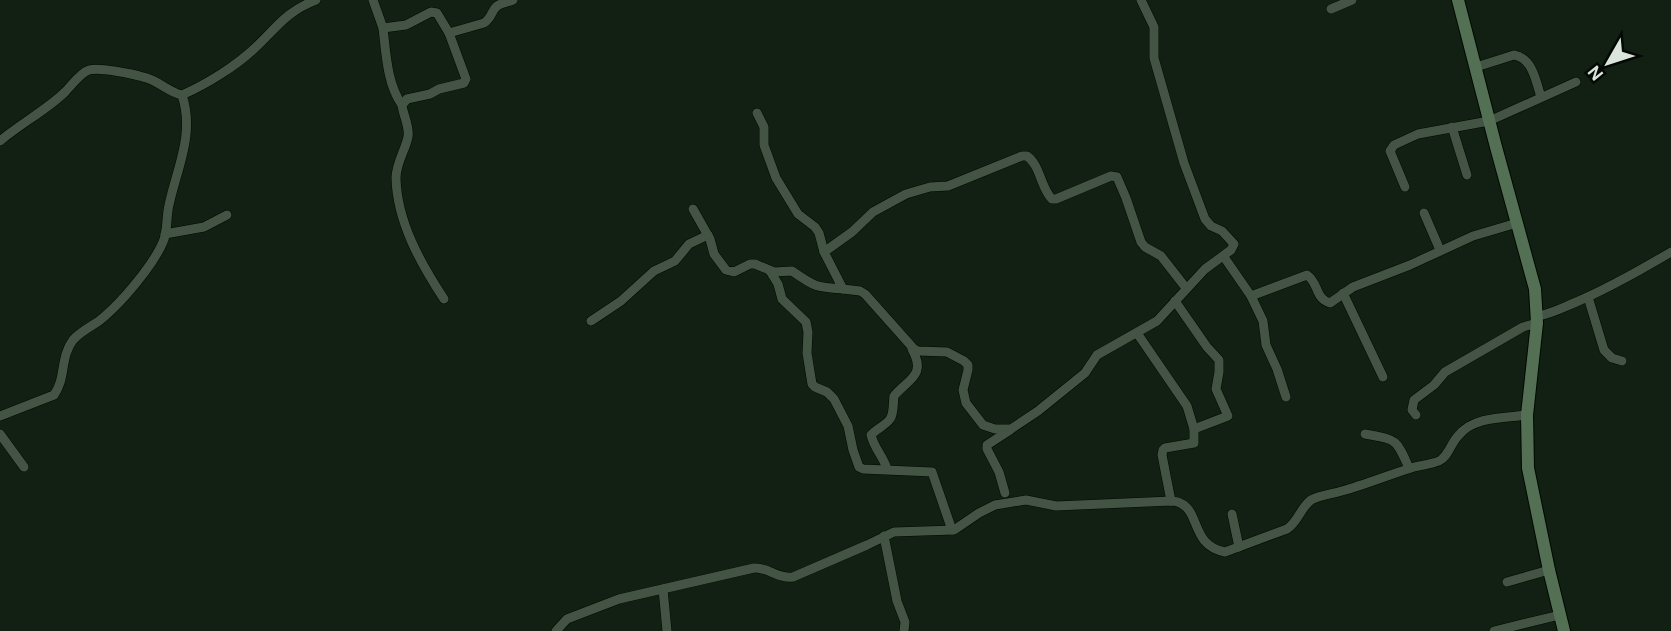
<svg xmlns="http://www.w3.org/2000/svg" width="1671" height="631" font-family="Karla,sans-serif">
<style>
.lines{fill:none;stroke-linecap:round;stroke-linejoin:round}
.street-casing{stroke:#010901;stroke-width:10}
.secondary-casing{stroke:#010901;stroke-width:14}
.street{stroke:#445444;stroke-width:9}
.secondary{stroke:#547054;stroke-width:12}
</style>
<rect width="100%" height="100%" fill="#112012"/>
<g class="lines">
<defs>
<g id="street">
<path d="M 373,0 L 383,28 L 406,25 L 431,12 L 437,13 L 449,33 L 466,79 L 464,83 L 439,89 L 430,94 L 407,99 L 402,105 C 403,115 410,127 408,137 C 405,151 396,163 396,178 C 397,222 421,264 444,299"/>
<path d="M 1331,9 L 1352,0"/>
<path d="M 383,28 C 386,53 387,84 402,105"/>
<path d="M 449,33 L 484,23 C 492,18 491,11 497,6 C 501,3 508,2 513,0"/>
<path d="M 1476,67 L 1514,55 C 1533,58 1536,82 1541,97"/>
<path d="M 1452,127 L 1467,175"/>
<path d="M 0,141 C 20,124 48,109 65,92 C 72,85 80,73 89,70 C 99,67 133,74 143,77 C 158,80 168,92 182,95"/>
<path d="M 1405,187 L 1390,151 L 1394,145 L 1418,134 L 1489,121 L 1576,82"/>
<path d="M 693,209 L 710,239 L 714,254 L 726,270 L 734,272 L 750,264 L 755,264 L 774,272 L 792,271 C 815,287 815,287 843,289 L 824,252 L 819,233 L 815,227 L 798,214 L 776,178 L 764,145 L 764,127 L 757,113"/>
<path d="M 1424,213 L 1440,250"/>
<path d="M 165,234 L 204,227 L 227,215"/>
<path d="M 824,252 L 852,232 L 873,212 L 906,194 L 930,187 L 948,186 L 1022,156 L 1027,156 C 1041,166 1040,187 1052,199 L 1056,199 L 1111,176 L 1117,177 L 1126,198 L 1141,242 L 1145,247 L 1161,256 L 1186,288"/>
<path d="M 1224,257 L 1251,296 L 1263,321 L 1266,345 L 1277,369 L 1286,397"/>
<path d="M 770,271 L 778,284 L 782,299 L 806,322 L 808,332 L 807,353 L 812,384 L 815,387 L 827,392 L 834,399 L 848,426 L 853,450 L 859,467 L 863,469 L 932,472 L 952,530"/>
<path d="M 843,289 L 860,291 L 865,294 L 914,349 L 918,351 L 947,352 L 964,361 L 968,365 L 968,370 L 963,390 L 966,403 L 983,425 L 995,429 L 1011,429 L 1038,411 L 1085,373 L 1097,355 L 1157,321 L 1205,269 L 1231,250 L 1234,244 L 1222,231 L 1211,226 L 1205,219 L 1184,163 L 1154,58 L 1154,27 L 1141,0"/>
<path d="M 1343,293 L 1383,377"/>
<path d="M 1251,296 L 1307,275 C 1319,283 1315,299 1330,303 L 1353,287 L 1410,265 L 1473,236 L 1517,223"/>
<path d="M 1588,297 L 1604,350 L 1612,358 L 1622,361"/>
<path d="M 1175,301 L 1207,347 L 1219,360 L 1219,372 L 1216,389 L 1228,416 L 1194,429"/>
<path d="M 1538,316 C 1550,314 1562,308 1574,303 C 1607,289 1639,271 1671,252"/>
<path d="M 591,321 L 621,301 L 654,271 L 675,261 L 689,244 L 708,235"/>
<path d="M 1137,333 L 1187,406 L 1194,429 L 1194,443 L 1165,448 L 1163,450 L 1162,455 L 1171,501"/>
<path d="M 1416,415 L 1412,410 L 1414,400 L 1434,385 L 1445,372 L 1523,327 L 1537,323"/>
<path d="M 0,416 L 54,395 C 66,379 60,357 73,340 C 80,332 90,327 99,321 C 109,313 118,304 126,295 C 140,279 155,261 163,242 C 168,231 166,217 169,205 C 177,168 195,134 182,95 C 207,84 236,66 256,47 C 277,27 287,11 316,0"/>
<path d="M 0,434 L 24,467"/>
<path d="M 1365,434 C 1397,440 1396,438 1409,468"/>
<path d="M 887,469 C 883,456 874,448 871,435 C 876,429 885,426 890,419 C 894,414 893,403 894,396 C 908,379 927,376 912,349"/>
<path d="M 1005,493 L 999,472 L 987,449 L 987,445 L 1010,430"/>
<path d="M 1232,514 L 1239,547"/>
<path d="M 884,536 L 897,601 L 905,622 L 904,631"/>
<path d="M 1507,582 L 1549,570"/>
<path d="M 663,589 L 667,631"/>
<path d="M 556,631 L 567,619 L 619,599 L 754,568 C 768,567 778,579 793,577 L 867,545 L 894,532 L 954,530 L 979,513 L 995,505 L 1026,500 L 1056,506 L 1171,501 C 1173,501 1179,502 1182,504 C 1200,514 1192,546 1225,552 L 1287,529 C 1298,522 1301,507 1311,500 C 1320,495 1332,494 1342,491 C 1364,485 1386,476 1408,469 C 1418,465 1430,465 1439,461 C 1448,457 1451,443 1458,436 C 1473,416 1505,418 1527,415"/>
<path d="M 1494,631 L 1560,615"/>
</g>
<path id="secondary" d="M 1458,0 L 1496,147 L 1535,289 L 1537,323 L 1527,415 L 1528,468 L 1549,570 L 1564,631"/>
</defs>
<use href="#street" class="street-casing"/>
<use href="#secondary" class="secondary-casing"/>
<use href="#street" class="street"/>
<use href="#secondary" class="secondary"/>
</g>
<g transform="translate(1608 63) rotate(231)" stroke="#040804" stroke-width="5" paint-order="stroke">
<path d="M0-5L12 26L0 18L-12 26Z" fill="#dce5dc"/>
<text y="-10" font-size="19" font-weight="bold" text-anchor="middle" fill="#dce5dc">N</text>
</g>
</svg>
